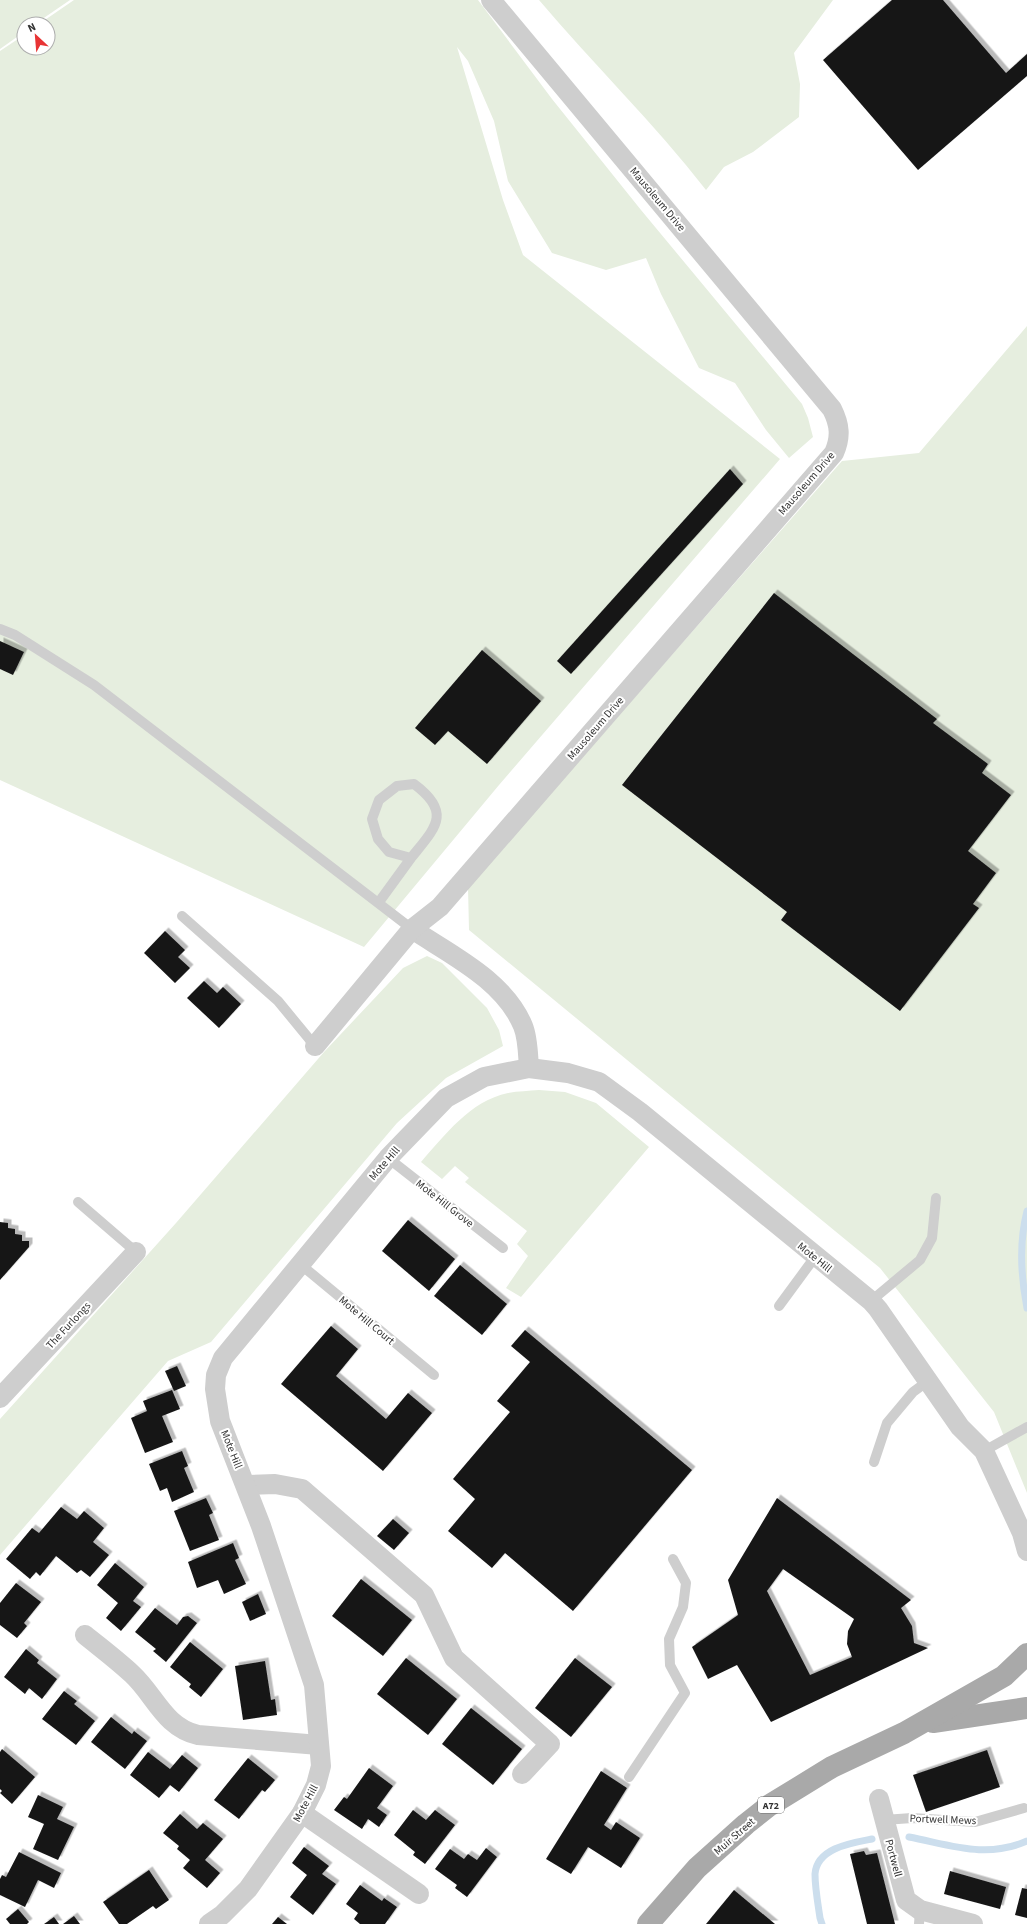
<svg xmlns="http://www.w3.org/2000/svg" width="1027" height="1924" font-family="'Source Sans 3',sans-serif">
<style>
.green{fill:#e6eedf}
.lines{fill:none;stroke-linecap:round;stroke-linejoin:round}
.stream{stroke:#ccdeed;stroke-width:7}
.building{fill:#181818;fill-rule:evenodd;filter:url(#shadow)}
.service{stroke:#cecece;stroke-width:10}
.minor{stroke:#cecece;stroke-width:20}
.primary{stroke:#a9a9a9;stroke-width:22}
.labels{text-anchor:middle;stroke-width:4;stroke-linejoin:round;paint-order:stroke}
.shield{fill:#fff;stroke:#6f6f6f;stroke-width:1}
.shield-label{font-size:10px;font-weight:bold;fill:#313131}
.street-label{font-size:11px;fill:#313131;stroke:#fff}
</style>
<defs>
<filter id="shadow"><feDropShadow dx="3.5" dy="-3.5" stdDeviation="0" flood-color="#0004"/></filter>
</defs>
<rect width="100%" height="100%" fill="#fff"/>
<g class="green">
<path d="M 0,0 L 70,0 L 35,24 L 24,24 L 24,32 L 0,49 Z"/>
<path d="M 74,0 L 478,0 L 552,99 L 641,210 L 802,404 L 808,418 L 813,437 L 789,458 L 766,430 L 735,383 L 699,368 L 661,294 L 646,258 L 606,270 L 552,253 L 508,181 L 494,121 L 468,61 L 457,47 L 503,200 L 523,255 L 780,459 L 499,785 L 364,947 L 0,780 L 0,51 L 24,35 L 24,48 L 48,48 L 48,24 L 39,24 Z"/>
<path d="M 539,0 L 833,0 L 794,53 L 800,84 L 799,117 L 753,152 L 724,167 L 706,190 C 654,123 593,64 539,0 Z"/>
<path d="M 1027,326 L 1027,1493 L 994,1412 L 880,1268 L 469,930 L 468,887 L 842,461 L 919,453 Z"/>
<path d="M 427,956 L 442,963 L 487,1008 L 499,1030 L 503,1046 L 446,1078 L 397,1123 L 211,1342 L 168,1361 L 0,1555 L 0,1419 L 176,1223 L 324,1052 L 403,968 Z"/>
<path d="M 539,1090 L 565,1092 L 596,1103 L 649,1147 L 521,1297 L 506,1288 L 528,1256 L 517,1244 L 527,1231 L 465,1182 L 469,1178 L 455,1166 L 442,1179 L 421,1162 C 445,1135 470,1101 508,1093 C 518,1091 529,1091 539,1090 Z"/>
</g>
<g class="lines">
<g class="stream">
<path d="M 1027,1211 C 1019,1242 1021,1277 1027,1308"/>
<path d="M 909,1837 C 951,1845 986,1859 1027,1841"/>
<path d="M 822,1924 L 820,1918 C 818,1904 815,1888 815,1874 C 817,1848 851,1843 872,1839"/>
</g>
</g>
<g class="building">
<path d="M 892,0 L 943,0 L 1006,73 L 1027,54 L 1027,76 L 918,170 L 823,60 Z"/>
<path d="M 730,469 L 743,484 L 571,674 L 557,661 Z"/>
<path d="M 774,593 L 937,719 L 933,723 L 988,764 L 982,773 L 1011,795 L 968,851 L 996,873 L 973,904 L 979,908 L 900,1011 L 781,920 L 787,912 L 622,785 Z"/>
<path d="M 0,641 L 24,652 L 13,675 L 0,669 Z"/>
<path d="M 482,650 L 541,701 L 487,764 L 448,731 L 435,745 L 415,728 Z"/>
<path d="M 165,931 L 185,950 L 178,957 L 190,968 L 175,983 L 144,953 Z"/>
<path d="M 204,981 L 217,993 L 223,987 L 241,1004 L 219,1028 L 187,998 Z"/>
<path d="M 408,1220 L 455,1259 L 429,1291 L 382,1251 Z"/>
<path d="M 0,1222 L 8,1223 L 8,1228 L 15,1229 L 15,1234 L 22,1235 L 22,1241 L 29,1241 L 29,1247 L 0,1280 Z"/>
<path d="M 460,1265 L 507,1304 L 482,1335 L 434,1296 Z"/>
<path d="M 331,1326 L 358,1349 L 336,1376 L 386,1419 L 408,1393 L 432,1413 L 383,1471 L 281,1384 Z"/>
<path d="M 525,1330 L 692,1470 L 573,1611 L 505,1553 L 492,1568 L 448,1531 L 475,1499 L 453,1479 L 510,1412 L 497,1401 L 530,1362 L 511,1346 Z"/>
<path d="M 177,1366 L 186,1386 L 174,1391 L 165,1371 Z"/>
<path d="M 172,1390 L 180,1409 L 162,1416 L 173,1442 L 145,1453 L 131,1418 L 147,1411 L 143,1401 Z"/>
<path d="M 182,1451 L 188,1466 L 184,1468 L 194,1492 L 172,1502 L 167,1488 L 160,1491 L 149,1464 Z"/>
<path d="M 206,1498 L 213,1513 L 209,1515 L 219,1540 L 190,1551 L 174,1511 Z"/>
<path d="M 777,1498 L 911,1600 L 901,1608 L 912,1626 L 914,1643 L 928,1648 L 771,1722 L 737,1665 L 708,1679 L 692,1647 L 738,1615 L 728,1580 ZM 783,1569 L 854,1619 L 848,1631 L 847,1644 L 852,1657 L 810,1675 L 767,1591 Z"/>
<path d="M 61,1507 L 77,1519 L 84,1511 L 104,1528 L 93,1542 L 109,1555 L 90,1577 L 81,1570 L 77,1573 L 56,1556 L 40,1576 L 36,1572 L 30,1579 L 6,1559 L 32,1528 L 39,1533 Z"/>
<path d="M 393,1519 L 409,1533 L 394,1550 L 377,1536 Z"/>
<path d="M 233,1543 L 239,1558 L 235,1560 L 246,1584 L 224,1594 L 218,1580 L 197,1588 L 188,1562 Z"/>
<path d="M 115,1563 L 144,1587 L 133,1601 L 141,1607 L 121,1631 L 106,1618 L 118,1603 L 97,1585 Z"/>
<path d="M 361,1579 L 412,1620 L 383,1656 L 332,1616 Z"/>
<path d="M 16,1583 L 41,1602 L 24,1623 L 27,1626 L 17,1638 L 0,1625 L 0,1603 Z"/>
<path d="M 258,1594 L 266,1614 L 250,1621 L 242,1602 Z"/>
<path d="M 155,1608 L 177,1625 L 183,1617 L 188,1616 L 197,1623 L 166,1662 L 153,1651 L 156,1649 L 135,1632 Z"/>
<path d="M 190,1642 L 223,1669 L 201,1697 L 189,1687 L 191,1684 L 170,1667 Z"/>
<path d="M 26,1649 L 39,1660 L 37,1663 L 57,1679 L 42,1699 L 29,1688 L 25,1694 L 4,1677 Z"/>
<path d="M 406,1658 L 457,1699 L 428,1735 L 377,1694 Z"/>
<path d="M 575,1658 L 612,1687 L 571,1737 L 535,1708 Z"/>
<path d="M 265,1661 L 271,1700 L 275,1699 L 277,1715 L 243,1720 L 235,1666 Z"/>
<path d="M 64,1691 L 77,1701 L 74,1704 L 95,1721 L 76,1745 L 42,1719 Z"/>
<path d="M 471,1708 L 522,1749 L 493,1785 L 442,1744 Z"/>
<path d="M 111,1717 L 132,1734 L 134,1731 L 147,1741 L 125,1769 L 91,1742 Z"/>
<path d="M 2,1749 L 35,1777 L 12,1804 L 0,1793 L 2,1791 L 0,1789 L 0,1752 Z"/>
<path d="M 987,1750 L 1000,1787 L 926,1812 L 913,1775 Z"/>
<path d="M 148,1752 L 170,1769 L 182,1755 L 198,1768 L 179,1792 L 170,1785 L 159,1798 L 130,1775 Z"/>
<path d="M 248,1758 L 275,1780 L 265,1792 L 262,1790 L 239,1819 L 214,1800 Z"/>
<path d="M 369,1768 L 393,1786 L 377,1808 L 387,1815 L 379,1827 L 368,1819 L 362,1829 L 334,1810 L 344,1797 L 347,1799 Z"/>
<path d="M 601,1771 L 627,1788 L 604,1825 L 611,1830 L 616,1822 L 640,1838 L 621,1868 L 588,1847 L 571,1874 L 546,1859 Z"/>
<path d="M 38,1795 L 63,1807 L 57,1819 L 74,1827 L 58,1860 L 33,1849 L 44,1824 L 28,1817 Z"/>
<path d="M 413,1810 L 426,1820 L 435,1810 L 455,1825 L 425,1864 L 413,1855 L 415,1852 L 394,1835 Z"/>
<path d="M 180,1814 L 197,1829 L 203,1823 L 223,1839 L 205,1860 L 220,1873 L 207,1888 L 183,1868 L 190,1860 L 177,1849 L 179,1846 L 163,1833 Z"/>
<path d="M 304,1847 L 329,1866 L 322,1874 L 336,1884 L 313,1915 L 290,1897 L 307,1875 L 292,1863 Z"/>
<path d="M 486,1848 L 497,1857 L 467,1897 L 455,1888 L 457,1885 L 435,1869 L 450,1849 L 464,1859 L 468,1854 L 477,1860 Z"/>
<path d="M 864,1851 L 866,1855 L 877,1853 L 895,1924 L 867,1924 L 850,1854 Z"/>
<path d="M 19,1852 L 61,1873 L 54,1888 L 38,1880 L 25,1907 L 0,1895 L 0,1879 L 2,1875 L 6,1877 Z"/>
<path d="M 149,1870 L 169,1900 L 156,1909 L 153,1906 L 127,1924 L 119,1924 L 103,1902 Z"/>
<path d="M 950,1871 L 1006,1887 L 1000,1909 L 944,1894 Z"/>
<path d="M 360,1885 L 382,1901 L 384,1898 L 397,1907 L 385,1924 L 360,1924 L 354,1919 L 358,1913 L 346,1904 Z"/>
<path d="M 1022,1888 L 1027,1889 L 1027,1918 L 1015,1915 Z"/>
<path d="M 734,1890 L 775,1924 L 706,1924 Z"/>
<path d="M 18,1909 L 29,1922 L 27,1924 L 10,1924 L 6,1919 Z"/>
<path d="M 74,1916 L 80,1924 L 63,1924 Z"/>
<path d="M 54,1917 L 59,1924 L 44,1924 Z"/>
<path d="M 278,1917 L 287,1924 L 272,1924 Z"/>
</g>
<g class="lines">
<g class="service">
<path d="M 0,629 L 15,635 L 94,685 L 412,929"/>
<path d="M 379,902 L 411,858 L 389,852 L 378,839 L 372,819 L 379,800 L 397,786 L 414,784 C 453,813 435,828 411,858"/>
<path d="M 182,916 L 278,1001 L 315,1046"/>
<path d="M 388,1158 L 503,1248"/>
<path d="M 78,1202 L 136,1252"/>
<path d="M 300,1264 L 434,1375"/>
<path d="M 871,1301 L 920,1260 L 932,1238 L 936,1198"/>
<path d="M 779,1306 L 815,1257"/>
<path d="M 984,1451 L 1027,1427"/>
<path d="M 874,1462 L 887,1423 L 913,1392 L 928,1381"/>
<path d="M 629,1777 L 685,1693 L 670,1665 L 669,1639 L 683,1607 L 686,1583 L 673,1559"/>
<path d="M 884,1820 L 912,1818 L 975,1822 L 1024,1808"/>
<path d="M 919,1924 L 920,1910"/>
</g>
<g class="minor">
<path d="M 412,929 C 451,955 504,980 523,1026 C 528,1038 528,1055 529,1068"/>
<path d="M 315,1046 L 412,929 L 440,907 L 834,453 C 841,437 840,425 832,409 L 491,0"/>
<path d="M 0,1398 L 136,1252"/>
<path d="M 247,1485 L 275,1484 L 302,1489 L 424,1595 L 454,1658 L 550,1744 L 522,1774"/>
<path d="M 85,1635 C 101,1648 117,1660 132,1674 C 155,1695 164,1727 198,1735 L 319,1745"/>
<path d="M 879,1799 L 906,1900 L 920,1910 L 973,1924"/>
<path d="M 302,1813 L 419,1894"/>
<path d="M 209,1924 L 222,1915 L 248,1889 L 302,1813 L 316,1785 L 321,1766 L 314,1685 L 261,1526 L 220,1421 L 215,1389 L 216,1375 L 223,1358 L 388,1158 L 446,1098 L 484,1077 L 529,1068 L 568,1073 L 599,1082 L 640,1112 L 871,1301 L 878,1309 L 960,1427 L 984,1451 L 1022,1533 L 1027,1551"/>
</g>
<g class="primary">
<path d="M 933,1722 L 1027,1708"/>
<path d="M 648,1924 L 697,1868 L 746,1824 L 770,1805 L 832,1767 L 904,1733 L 1004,1676 L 1027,1654"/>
</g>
</g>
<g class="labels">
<rect class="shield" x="758" y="1797" width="26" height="16" rx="3"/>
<g class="shield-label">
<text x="771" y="1809">A72</text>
</g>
<g class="street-label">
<text transform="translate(658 199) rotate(50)" y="4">Mausoleum Drive</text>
<text transform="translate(806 483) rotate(-49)" y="4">Mausoleum Drive</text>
<text transform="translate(595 728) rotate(-49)" y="4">Mausoleum Drive</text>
<text transform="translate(384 1163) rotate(-49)" y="4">Mote Hill</text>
<text transform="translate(445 1203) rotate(38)" y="4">Mote Hill Grove</text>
<text transform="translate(815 1257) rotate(39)" y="4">Mote Hill</text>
<text transform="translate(367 1320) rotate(40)" y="4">Mote Hill Court</text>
<text transform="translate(68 1325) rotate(-47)" y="4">The Furlongs</text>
<text transform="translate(232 1449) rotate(68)" y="4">Mote Hill</text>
<text transform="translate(305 1803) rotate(-62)" y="4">Mote Hill</text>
<text transform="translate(943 1819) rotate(2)" y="4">Portwell Mews</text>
<text transform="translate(734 1836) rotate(-41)" y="4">Muir Street</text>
<text transform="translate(894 1858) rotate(75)" y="4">Portwell</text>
</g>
</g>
<g transform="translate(36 36) rotate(334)"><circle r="19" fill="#ffffff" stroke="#adadad"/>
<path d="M0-3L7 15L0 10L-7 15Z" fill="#e83435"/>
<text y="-6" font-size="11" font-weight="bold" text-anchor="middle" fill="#313131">N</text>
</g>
</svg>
